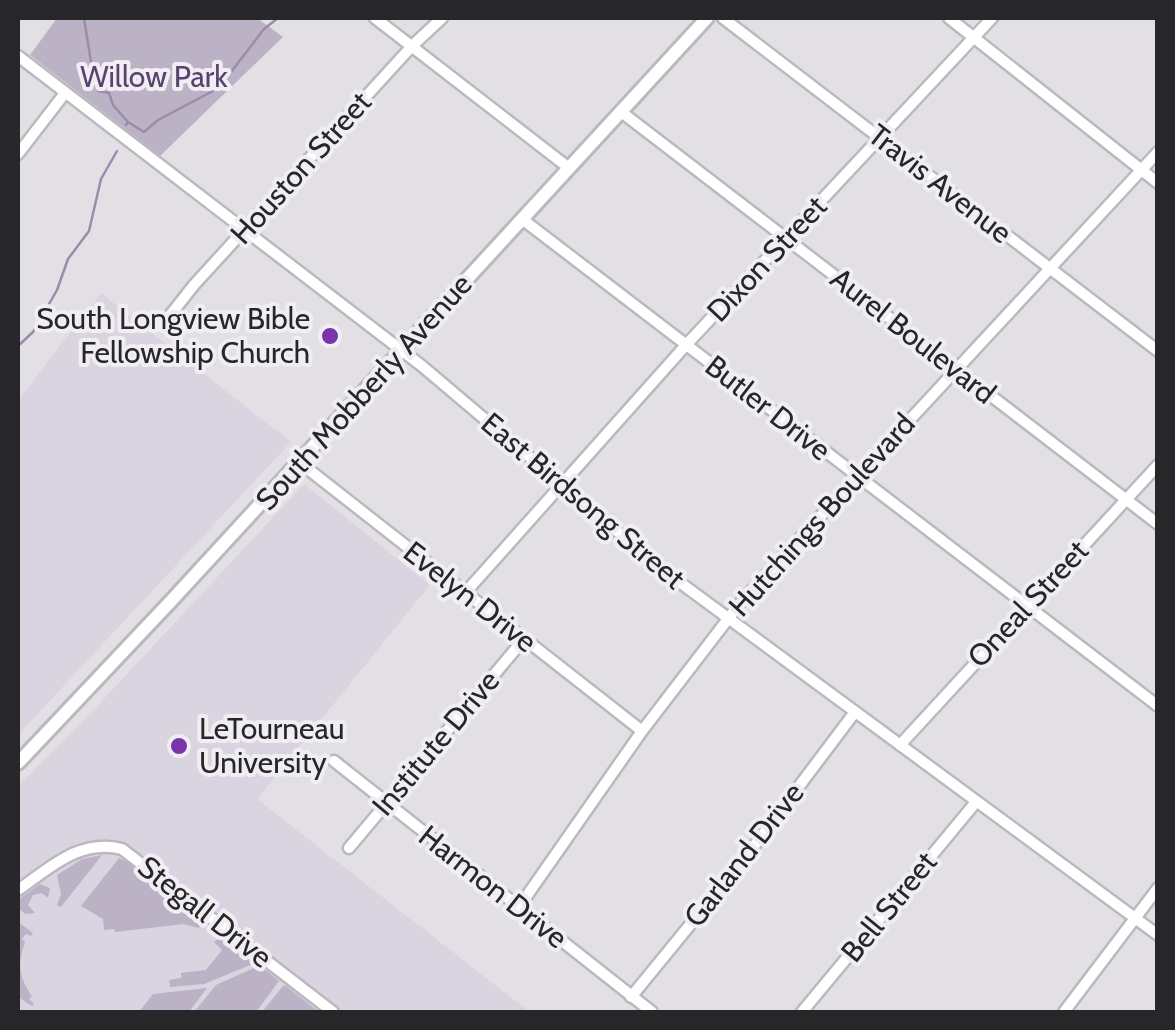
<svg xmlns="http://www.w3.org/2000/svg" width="1175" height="1030" font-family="Cabin,sans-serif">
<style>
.built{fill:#dad4e0}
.green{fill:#bbb2c5}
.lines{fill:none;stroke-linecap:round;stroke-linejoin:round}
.stream{stroke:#9b8cab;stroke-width:2.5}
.minor-casing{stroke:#bbb9be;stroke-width:15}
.major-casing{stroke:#bbb9be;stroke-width:18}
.minor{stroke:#fff;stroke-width:10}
.major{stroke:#fff;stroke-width:12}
.poi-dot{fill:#7835a9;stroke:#f0edf3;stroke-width:4}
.labels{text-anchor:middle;stroke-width:8;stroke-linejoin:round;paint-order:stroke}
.park-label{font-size:30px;fill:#5a426f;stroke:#f0edf3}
.street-label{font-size:30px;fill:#272628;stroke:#f0edf3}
.poi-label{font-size:30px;fill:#272628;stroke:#f0edf3;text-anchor:end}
</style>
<rect width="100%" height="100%" fill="#e3e0e5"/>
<g class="built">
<path d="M 101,293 L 291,442 L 18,735 L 18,400 Z"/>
<path d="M 304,484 L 430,585 L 257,799 L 530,1012 L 18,1012 L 18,786 L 98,705 Z"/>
</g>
<g class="green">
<path d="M 57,18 L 257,18 L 283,37 L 160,156 L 30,55 Z"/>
<path d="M 102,855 L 61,907 L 57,905 L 61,894 L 57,875 L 82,859 Z"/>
<path d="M 119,858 L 129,863 L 205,924 L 198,928 L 184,924 L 115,932 L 114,929 L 104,930 L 103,919 L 81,906 Z"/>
<path d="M 40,884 L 50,888 L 48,898 L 42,893 L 33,895 L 28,905 L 35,913 L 25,914 L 18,908 L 18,900 Z"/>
<path d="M 18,922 L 33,933 L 31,936 L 26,934 L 22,939 L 25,942 C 18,964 18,976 32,996 L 29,999 L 34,1004 L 32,1006 L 18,997 Z"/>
<path d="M 223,936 L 255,963 L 204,984 L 170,987 L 169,980 L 181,978 L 181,973 L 206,970 L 222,950 L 214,942 Z"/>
<path d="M 256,967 L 262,967 L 279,981 L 256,1012 L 194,1012 L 216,985 Z"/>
<path d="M 283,986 L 286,986 L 319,1012 L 262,1012 Z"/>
<path d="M 207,988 L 189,1012 L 139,1012 L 153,994 Z"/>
</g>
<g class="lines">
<g class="stream">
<path d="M 84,18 L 91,62"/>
<path d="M 92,67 L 98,91 L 109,93 L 113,105 L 128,122 L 126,125"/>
<path d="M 128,122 L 144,132 L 158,120 L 211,92 L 228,76 L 264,29 L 278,18"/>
<path d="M 18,346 L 33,332 L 57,290 L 68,259 L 89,231 L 101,179 L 117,151"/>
</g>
<defs>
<g id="minor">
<path d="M 375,18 L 569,168"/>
<path d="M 723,18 L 1158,351"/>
<path d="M 949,18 L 1158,183"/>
<path d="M 18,56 L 422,366 L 663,570 L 1158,935"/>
<path d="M 620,111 L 1158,524"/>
<path d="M 18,154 L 65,93"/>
<path d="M 522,219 L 1158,706"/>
<path d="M 164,323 L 194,285 L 412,46 L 442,18"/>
<path d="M 299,462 L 642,731"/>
<path d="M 465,593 L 686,345 L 992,18"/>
<path d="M 900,745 L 1158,465"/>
<path d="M 334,761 L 652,1012"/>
<path d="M 349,848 L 524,639"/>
<path d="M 18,890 C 50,868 80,838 122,849 L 333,1012"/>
<path d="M 519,907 L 642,731 L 741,602 L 1158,152"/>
<path d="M 631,997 L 748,854 L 855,712"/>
<path d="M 802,1012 L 976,802"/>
<path d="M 1064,1012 L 1158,888"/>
</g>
<path id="major" d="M 18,763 L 171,601 L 707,18"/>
</defs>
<use href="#minor" class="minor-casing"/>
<use href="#major" class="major-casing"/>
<use href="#minor" class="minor"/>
<use href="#major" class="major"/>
</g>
<g class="poi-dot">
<circle cx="330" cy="336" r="10"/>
<circle cx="179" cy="746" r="10"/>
</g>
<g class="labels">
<g class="park-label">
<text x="154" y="87">Willow Park</text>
</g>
<g class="street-label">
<text transform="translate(301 168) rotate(-48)" y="10">Houston Street</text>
<text transform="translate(940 184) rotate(38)" y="10">Travis Avenue</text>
<text transform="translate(767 259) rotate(-47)" y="10">Dixon Street</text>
<text transform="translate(913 336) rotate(38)" y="10">Aurel Boulevard</text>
<text transform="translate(364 392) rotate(-48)" y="10">South Mobberly Avenue</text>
<text transform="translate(768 408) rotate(38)" y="10">Butler Drive</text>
<text transform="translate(583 501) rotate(40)" y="10">East Birdsong Street</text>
<text transform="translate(822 515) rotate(-48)" y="10">Hutchings Boulevard</text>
<text transform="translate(470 597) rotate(38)" y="10">Evelyn Drive</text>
<text transform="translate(1028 604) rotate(-47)" y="10">Oneal Street</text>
<text transform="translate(436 743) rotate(-50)" y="10">Institute Drive</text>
<text transform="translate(744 855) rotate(-52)" y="10">Garland Drive</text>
<text transform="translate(493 887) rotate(38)" y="10">Harmon Drive</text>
<text transform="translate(889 907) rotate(-51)" y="10">Bell Street</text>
<text transform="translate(205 912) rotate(38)" y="10">Stegall Drive</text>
</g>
<g class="poi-label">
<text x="310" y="329">South Longview Bible<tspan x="310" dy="34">Fellowship Church</tspan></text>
<text x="199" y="739" text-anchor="start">LeTourneau<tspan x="199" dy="34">University</tspan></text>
</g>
</g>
<rect width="1175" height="1030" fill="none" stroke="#272628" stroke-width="40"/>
</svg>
